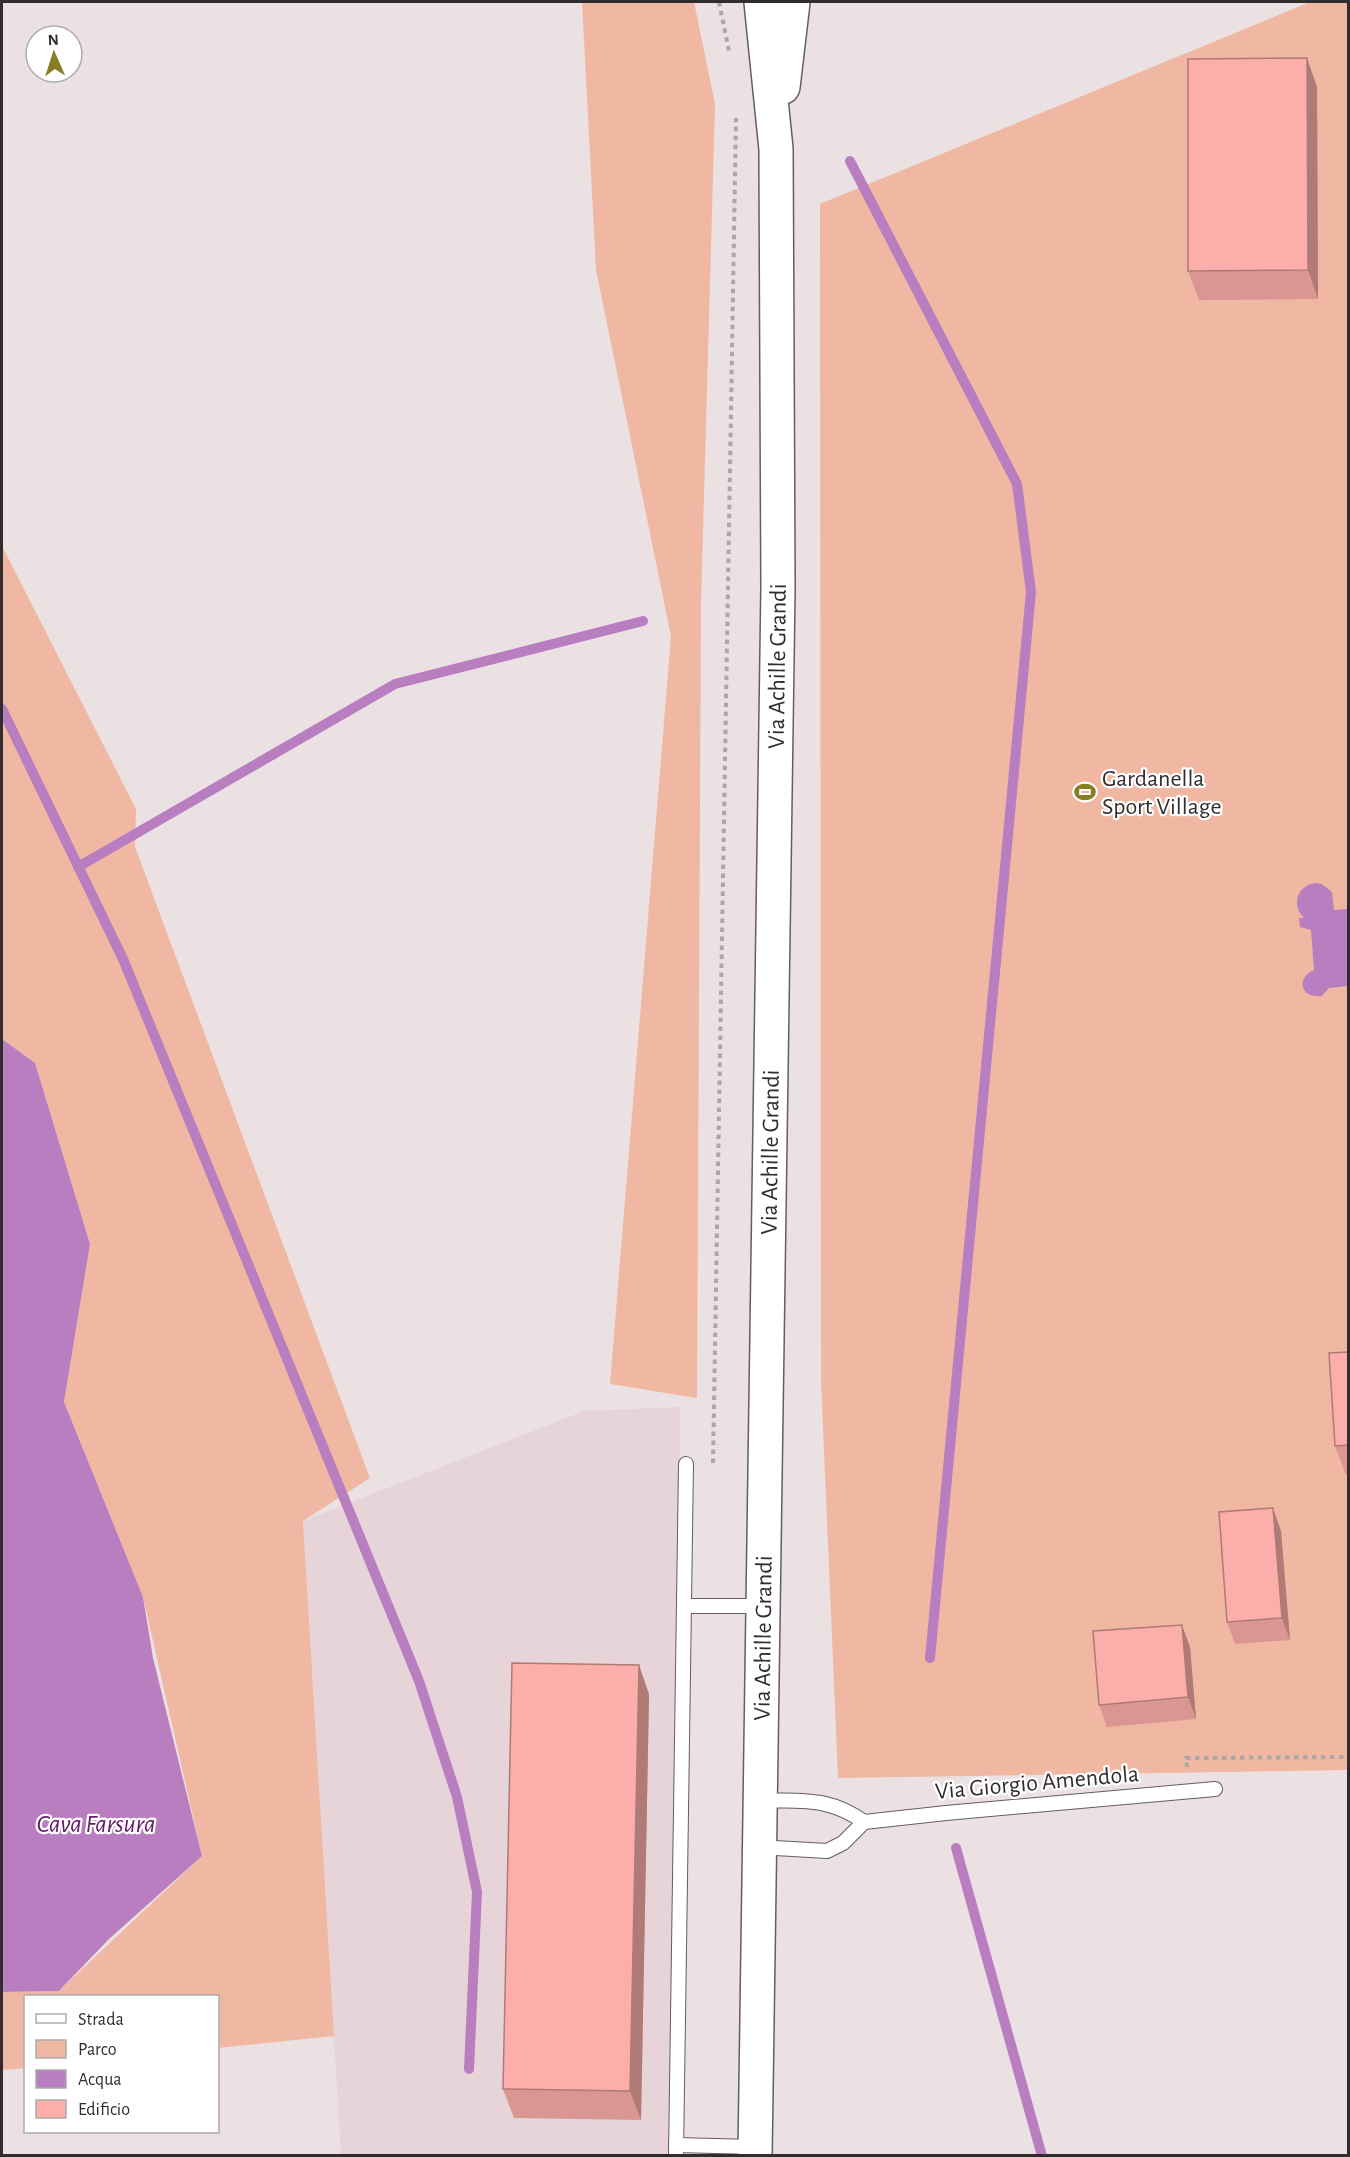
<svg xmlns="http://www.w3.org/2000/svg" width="1350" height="2157" font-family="'Alegreya Sans',sans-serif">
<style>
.built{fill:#e6d4d8}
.green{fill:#f0b8a2}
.water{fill:#b87ec0}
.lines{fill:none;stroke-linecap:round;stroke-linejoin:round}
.stream{stroke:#b87ec0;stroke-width:10}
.service-casing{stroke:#655d5e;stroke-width:16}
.secondary-casing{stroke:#655d5e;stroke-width:36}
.path{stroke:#ada5a6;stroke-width:4;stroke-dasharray:4.5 4.5;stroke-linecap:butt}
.service{stroke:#fff;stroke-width:14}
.secondary{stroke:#fff;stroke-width:33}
.wall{fill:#d99692}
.shaded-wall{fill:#b07a77}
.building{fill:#fcaeaa;stroke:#b07a77;stroke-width:1.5}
.labels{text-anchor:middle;stroke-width:4.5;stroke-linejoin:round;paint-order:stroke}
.street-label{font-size:24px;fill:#312d2e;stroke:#fff}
.poi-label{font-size:24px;fill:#312d2e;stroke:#fff;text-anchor:start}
.water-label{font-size:26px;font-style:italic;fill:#631c6d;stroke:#fff}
</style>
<rect width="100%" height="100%" fill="#ebe1e3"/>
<path class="built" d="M 680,1407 L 677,2155 L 341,2155 L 303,1521 L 584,1411 Z"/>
<g class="green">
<path d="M 582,2 L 694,2 L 715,104 L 701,604 L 697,1398 L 610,1384 L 671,636 L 596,270 Z"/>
<path d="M 1310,2 L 1348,2 L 1348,1770 L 838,1778 L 821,1380 L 820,204 Z"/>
<path d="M 2,546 L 136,809 L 135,847 L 370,1478 L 303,1521 L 334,2036 L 218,2048 L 218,1996 L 26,1996 L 25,2068 L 2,2070 L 2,1992 L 59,1991 L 202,1856 L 143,1597 L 64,1402 L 90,1244 L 35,1063 L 2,1039 Z"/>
</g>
<g class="water">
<path d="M 1315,883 L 1322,884 L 1332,892 L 1334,910 L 1348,909 L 1348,986 L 1329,988 L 1322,996 C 1301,999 1295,978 1314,970 L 1311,930 L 1300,927 L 1299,918 L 1304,918 C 1291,905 1297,886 1315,883 Z"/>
<path d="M 2,1039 L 35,1063 L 90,1244 L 64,1402 L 143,1597 L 153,1658 L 202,1856 L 109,1939 L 59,1991 L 2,1992 Z"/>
</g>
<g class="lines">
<g class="stream">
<path d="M 850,161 L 1017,484 L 1031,592 L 930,1658"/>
<path d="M 2,709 L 123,959 L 419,1681 L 457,1797 L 477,1892 L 469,2069"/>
<path d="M 78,867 L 395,684 L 643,621"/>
<path d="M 956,1848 L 1042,2156"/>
</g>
<defs>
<g id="service">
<path d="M 684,1606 L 763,1606"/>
<path d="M 864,1822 L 946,1813 L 1215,1789"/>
<path d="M 759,1847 L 827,1851 L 843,1843 L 864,1822 C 828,1796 802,1802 760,1800"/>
<path d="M 676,2145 L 755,2147"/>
<path d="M 676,2156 L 686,1464"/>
</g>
<g id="secondary">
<path d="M 783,87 L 793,2"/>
<path id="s1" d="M 755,2156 L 778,588 L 776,149 L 761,2"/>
</g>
</defs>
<use href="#service" class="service-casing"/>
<use href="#secondary" class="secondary-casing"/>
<g class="path">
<path d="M 719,2 L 729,51"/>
<path d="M 713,1463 L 736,118"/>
<path d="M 1187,1767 L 1186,1758 L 1348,1757"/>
</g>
<use href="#service" class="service"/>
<use href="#secondary" class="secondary"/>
</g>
<g class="wall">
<path d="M 1317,87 L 1318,299 L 1199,300 L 1188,271 Z"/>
<path d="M 1348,1352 L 1348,1474 L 1346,1475 L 1335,1446 Z"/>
<path d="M 1281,1531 L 1290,1640 L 1235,1644 L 1227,1622 Z"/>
<path d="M 1190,1647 L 1196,1719 L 1107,1727 L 1099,1705 Z"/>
<path d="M 649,1694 L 641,2120 L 514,2118 L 503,2089 Z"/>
</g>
<g class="shaded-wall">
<path d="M 1307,58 L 1317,87 L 1318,299 L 1308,270 Z"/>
<path d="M 1273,1508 L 1281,1531 L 1290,1640 L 1282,1618 Z"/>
<path d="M 1182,1625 L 1190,1647 L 1196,1719 L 1188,1697 Z"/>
<path d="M 639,1665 L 649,1694 L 641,2120 L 630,2091 Z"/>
</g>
<g class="building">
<path d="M 1307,58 L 1308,270 L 1188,271 L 1188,59 Z"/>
<path d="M 1348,1352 L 1348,1445 L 1335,1446 L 1329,1353 Z"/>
<path d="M 1273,1508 L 1282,1618 L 1227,1622 L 1219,1512 Z"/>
<path d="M 1182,1625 L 1188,1697 L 1099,1705 L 1093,1631 Z"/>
<path d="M 512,1663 L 639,1665 L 630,2091 L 503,2089 Z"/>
</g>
<defs>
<symbol id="stadium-bare" viewBox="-9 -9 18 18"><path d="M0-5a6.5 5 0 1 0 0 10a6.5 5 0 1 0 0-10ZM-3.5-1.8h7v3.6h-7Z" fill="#887d23" stroke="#fff" stroke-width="2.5" paint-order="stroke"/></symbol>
</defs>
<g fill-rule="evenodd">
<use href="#stadium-bare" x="1070" y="777" width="30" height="30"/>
</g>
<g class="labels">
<g class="street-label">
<text dy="8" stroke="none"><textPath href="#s1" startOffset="1490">Via Achille Grandi</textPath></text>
<text dy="8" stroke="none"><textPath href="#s1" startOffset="1004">Via Achille Grandi</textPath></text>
<text dy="8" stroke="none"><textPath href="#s1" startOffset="518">Via Achille Grandi</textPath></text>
<text transform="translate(1037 1782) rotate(-5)" y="8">Via Giorgio Amendola</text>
</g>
<g class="poi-label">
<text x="1102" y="786">Gardanella<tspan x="1102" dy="28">Sport Village</tspan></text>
</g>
<g class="water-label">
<text x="96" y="1832">Cava Farsura</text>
</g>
</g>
<rect width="1350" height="2157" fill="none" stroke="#312d2e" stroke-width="6"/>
<rect x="24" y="1995" width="195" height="138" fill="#ffffff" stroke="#adabab" stroke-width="1.5"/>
<rect x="36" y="2014" width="30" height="9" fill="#ffffff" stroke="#adabab" stroke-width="1.5"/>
<text x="78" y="2025" font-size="18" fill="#312d2e">Strada</text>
<rect x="36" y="2040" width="30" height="18" fill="#f0b8a2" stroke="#adabab" stroke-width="1.5"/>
<text x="78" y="2055" font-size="18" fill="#312d2e">Parco</text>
<rect x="36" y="2070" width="30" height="18" fill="#b87ec0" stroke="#adabab" stroke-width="1.5"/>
<text x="78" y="2085" font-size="18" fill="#312d2e">Acqua</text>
<rect x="36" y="2100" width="30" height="18" fill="#fcaeaa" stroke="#adabab" stroke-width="1.5"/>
<text x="78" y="2115" font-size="18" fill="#312d2e">Edificio</text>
<g transform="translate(54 54) rotate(357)"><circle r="28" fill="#ffffff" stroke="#adabab" stroke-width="1.5"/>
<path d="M0-4.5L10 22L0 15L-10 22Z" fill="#887d23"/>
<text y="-9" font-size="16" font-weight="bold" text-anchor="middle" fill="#312d2e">N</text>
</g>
</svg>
